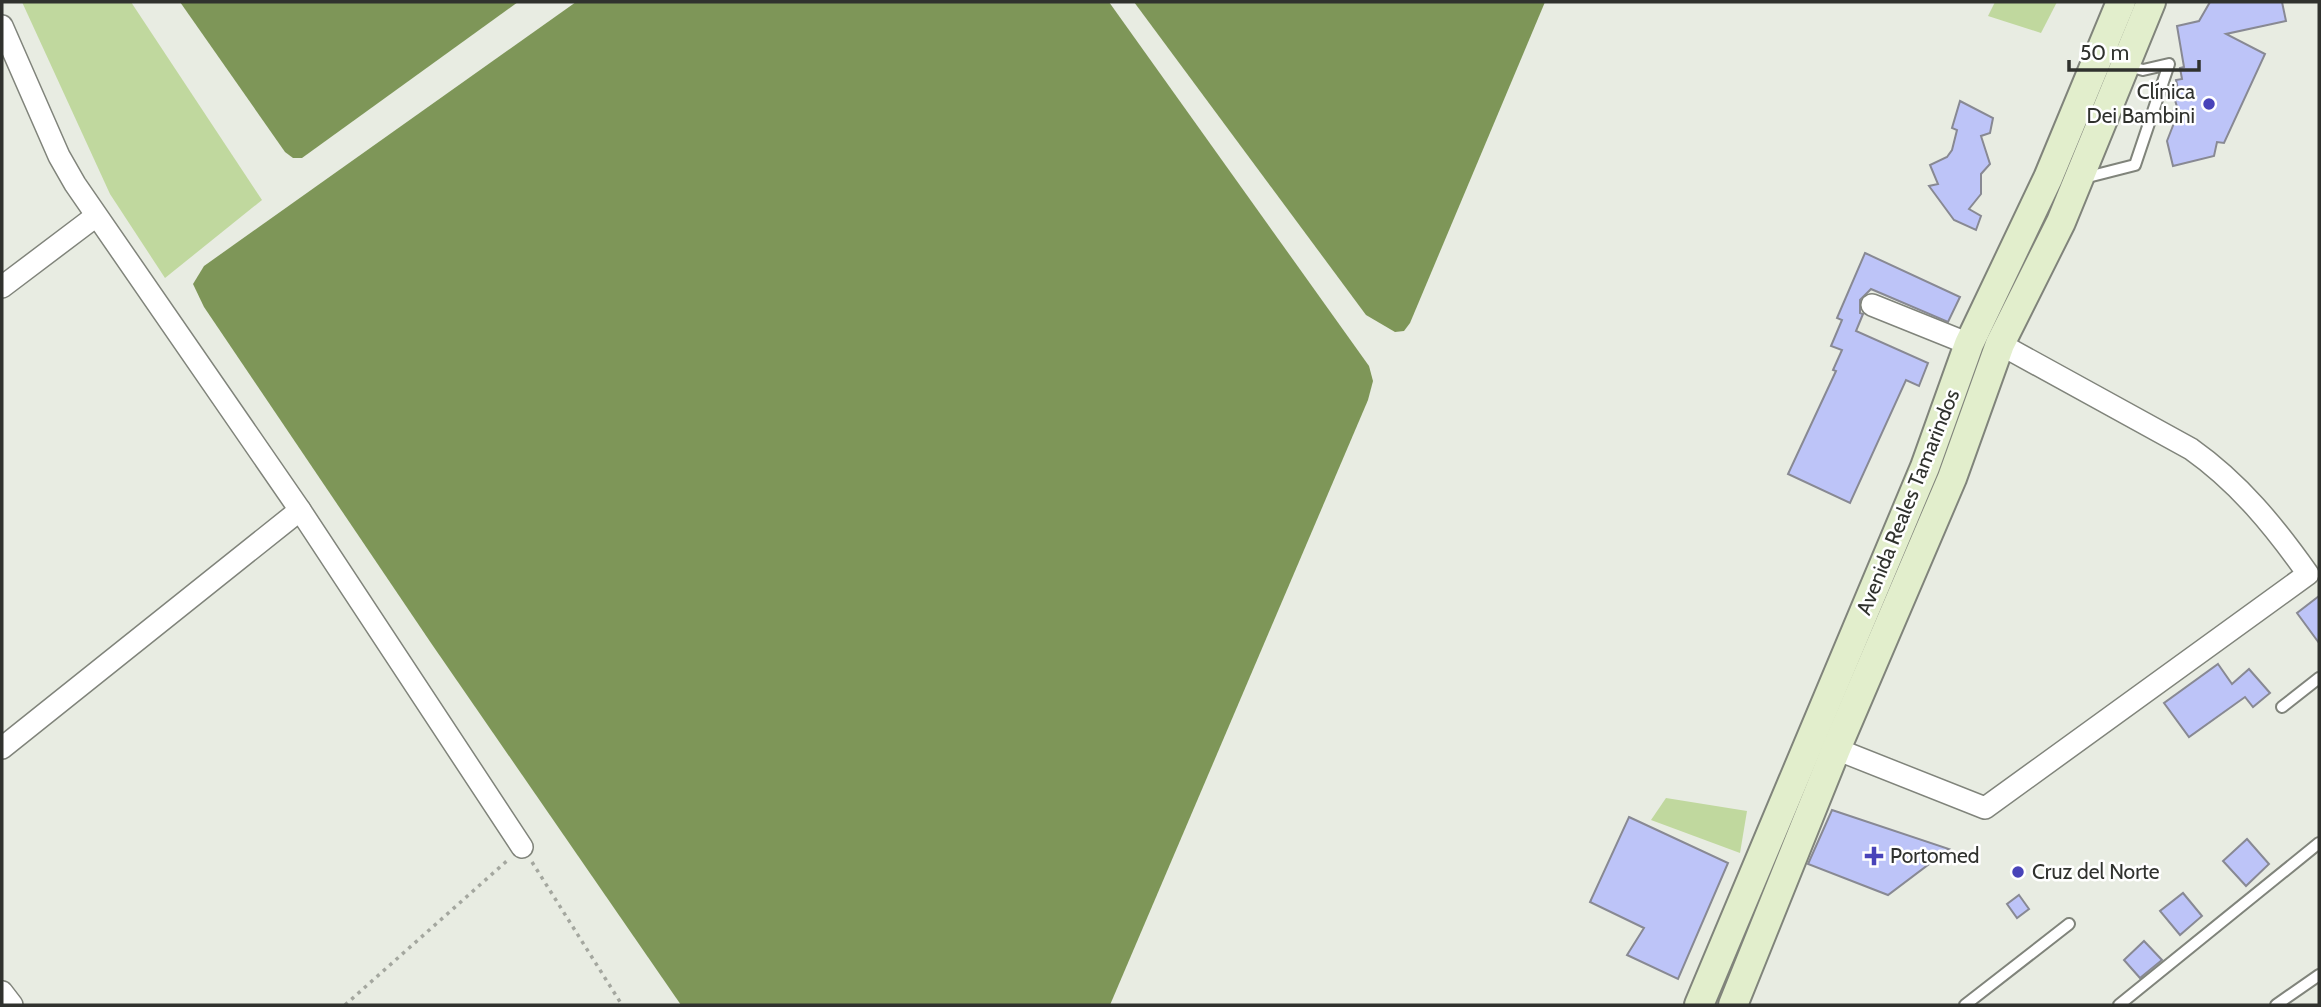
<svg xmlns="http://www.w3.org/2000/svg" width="2321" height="1007" font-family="Cabin,sans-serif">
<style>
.green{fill:#c0d89e}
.water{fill:#7e9658}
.building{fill:#bdc4f8;stroke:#888993;stroke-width:2}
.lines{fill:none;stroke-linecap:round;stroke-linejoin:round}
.lane-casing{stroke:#80847b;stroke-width:14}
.street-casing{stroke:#80847b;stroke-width:24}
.secondary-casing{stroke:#80847b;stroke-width:32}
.path{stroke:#a4a79f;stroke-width:3.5;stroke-dasharray:3.5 5;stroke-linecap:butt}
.lane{stroke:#fff;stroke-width:10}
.street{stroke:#fff;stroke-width:21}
.secondary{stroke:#e2eecc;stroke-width:28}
.poi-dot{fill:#4843b9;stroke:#fff;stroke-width:2.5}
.labels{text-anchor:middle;stroke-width:5;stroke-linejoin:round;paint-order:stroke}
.poi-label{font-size:21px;fill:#30322e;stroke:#fff;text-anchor:start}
.street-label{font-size:21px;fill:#30322e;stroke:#fff}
</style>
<rect width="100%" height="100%" fill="#e8ece2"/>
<g class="green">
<path d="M 22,2 L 131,2 L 262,200 L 165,278 L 110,194 Z"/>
<path d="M 1995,2 L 2057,2 L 2041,33 L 1988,16 Z"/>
<path d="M 1666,798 L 1747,811 L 1740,853 L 1651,820 Z"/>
</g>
<g class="water">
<path d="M 180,2 L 518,2 L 302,158 L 293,158 L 285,152 Z"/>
<path d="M 576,2 L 1109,2 L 1369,366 L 1373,381 L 1368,400 L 1110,1005 L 681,1005 L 431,643 L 204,307 L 193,284 L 204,266 Z"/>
<path d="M 1134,2 L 1545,2 L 1410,323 L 1404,331 L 1395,332 L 1366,315 Z"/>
</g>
<g class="building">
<path d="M 2210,2 L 2282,2 L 2286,21 L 2226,34 L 2265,54 L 2224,143 L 2217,142 L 2214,156 L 2173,166 L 2167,141 L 2174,123 L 2172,111 L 2178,110 L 2174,97 L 2179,95 L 2176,80 L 2182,79 L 2180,68 L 2184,67 L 2177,26 L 2199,21 Z"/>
<path d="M 1960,101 L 1993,118 L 1990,133 L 1981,136 L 1990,164 L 1981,174 L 1981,194 L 1969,209 L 1981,216 L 1976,230 L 1954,220 L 1929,186 L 1938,184 L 1930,165 L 1947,157 L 1952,150 L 1957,130 L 1952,128 Z"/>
<path d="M 1865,253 L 1960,297 L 1948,322 L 1871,289 L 1860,300 L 1860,313 L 1863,314 L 1856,331 L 1928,363 L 1919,386 L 1906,380 L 1850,503 L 1788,474 L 1836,371 L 1833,370 L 1842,350 L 1831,346 L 1842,320 L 1837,318 Z"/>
<path d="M 2319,596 L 2319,643 L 2297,613 Z"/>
<path d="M 2218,664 L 2232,684 L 2249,669 L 2270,693 L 2253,707 L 2245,697 L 2189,737 L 2164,703 Z"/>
<path d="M 1832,810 L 1949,849 L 1888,895 L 1808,864 Z"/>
<path d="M 1629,817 L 1728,863 L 1678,979 L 1627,955 L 1644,928 L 1590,902 Z"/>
<path d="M 2247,839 L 2269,864 L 2246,886 L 2223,861 Z"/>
<path d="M 2183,893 L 2202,916 L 2180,935 L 2160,911 Z"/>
<path d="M 2019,895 L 2029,909 L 2017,918 L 2007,904 Z"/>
<path d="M 2144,941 L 2162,960 L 2140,978 L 2124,960 Z"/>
</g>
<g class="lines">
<defs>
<g id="lane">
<path d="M 2084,178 L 2135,165 L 2169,64 L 2143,70 L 2125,65"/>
<path d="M 2282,707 L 2319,678"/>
<path d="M 1965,1005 L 2069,924"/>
<path d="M 2119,1005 L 2319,843"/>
<path d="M 2276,1005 L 2319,975"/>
</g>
<g id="street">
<path d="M 2,26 L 59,156 L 75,184 L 300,510 L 522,847"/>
<path d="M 2,287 L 96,216"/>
<path d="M 1872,305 L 1969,344"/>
<path d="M 2,748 L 300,510"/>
<path d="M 1836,749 L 1985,808 L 2308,574 C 2274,526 2239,483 2191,449 L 2000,344"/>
<path d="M 2,992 L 12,1005"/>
</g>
<g id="secondary">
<path d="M 1699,1005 L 1925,467 L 1969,344 L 2048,178 L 2121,2"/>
<path d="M 1733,1005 L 1836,749 L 1952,478 L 2000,344 L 2061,222 L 2151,2"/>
</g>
</defs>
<use href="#lane" class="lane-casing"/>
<use href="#street" class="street-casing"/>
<use href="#secondary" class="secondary-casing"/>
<g class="path">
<path d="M 532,862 L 622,1005"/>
<path d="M 345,1005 L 509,859"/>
</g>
<use href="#lane" class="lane"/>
<use href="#street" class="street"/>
<use href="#secondary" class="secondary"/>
</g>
<g class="poi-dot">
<circle cx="2209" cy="104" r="7"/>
<path d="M1870.5 845.5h7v7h7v7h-7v7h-7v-7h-7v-7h7z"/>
<circle cx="2018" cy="872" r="7"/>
</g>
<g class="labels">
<g class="poi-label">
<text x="2195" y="99" text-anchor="end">Clínica<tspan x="2195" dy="24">Dei Bambini</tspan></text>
<text x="1890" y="863">Portomed</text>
<text x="2032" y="879">Cruz del Norte</text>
</g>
<g class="street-label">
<text transform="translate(1908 502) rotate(-68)" y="7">Avenida Reales Tamarindos</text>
</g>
</g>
<rect width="2321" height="1007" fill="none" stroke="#30322e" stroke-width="7"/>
<path d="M2069 60v10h130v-10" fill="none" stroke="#30322e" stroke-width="3.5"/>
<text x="2080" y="60" font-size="21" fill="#30322e" stroke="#ffffff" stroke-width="5" paint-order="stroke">50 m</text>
</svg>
